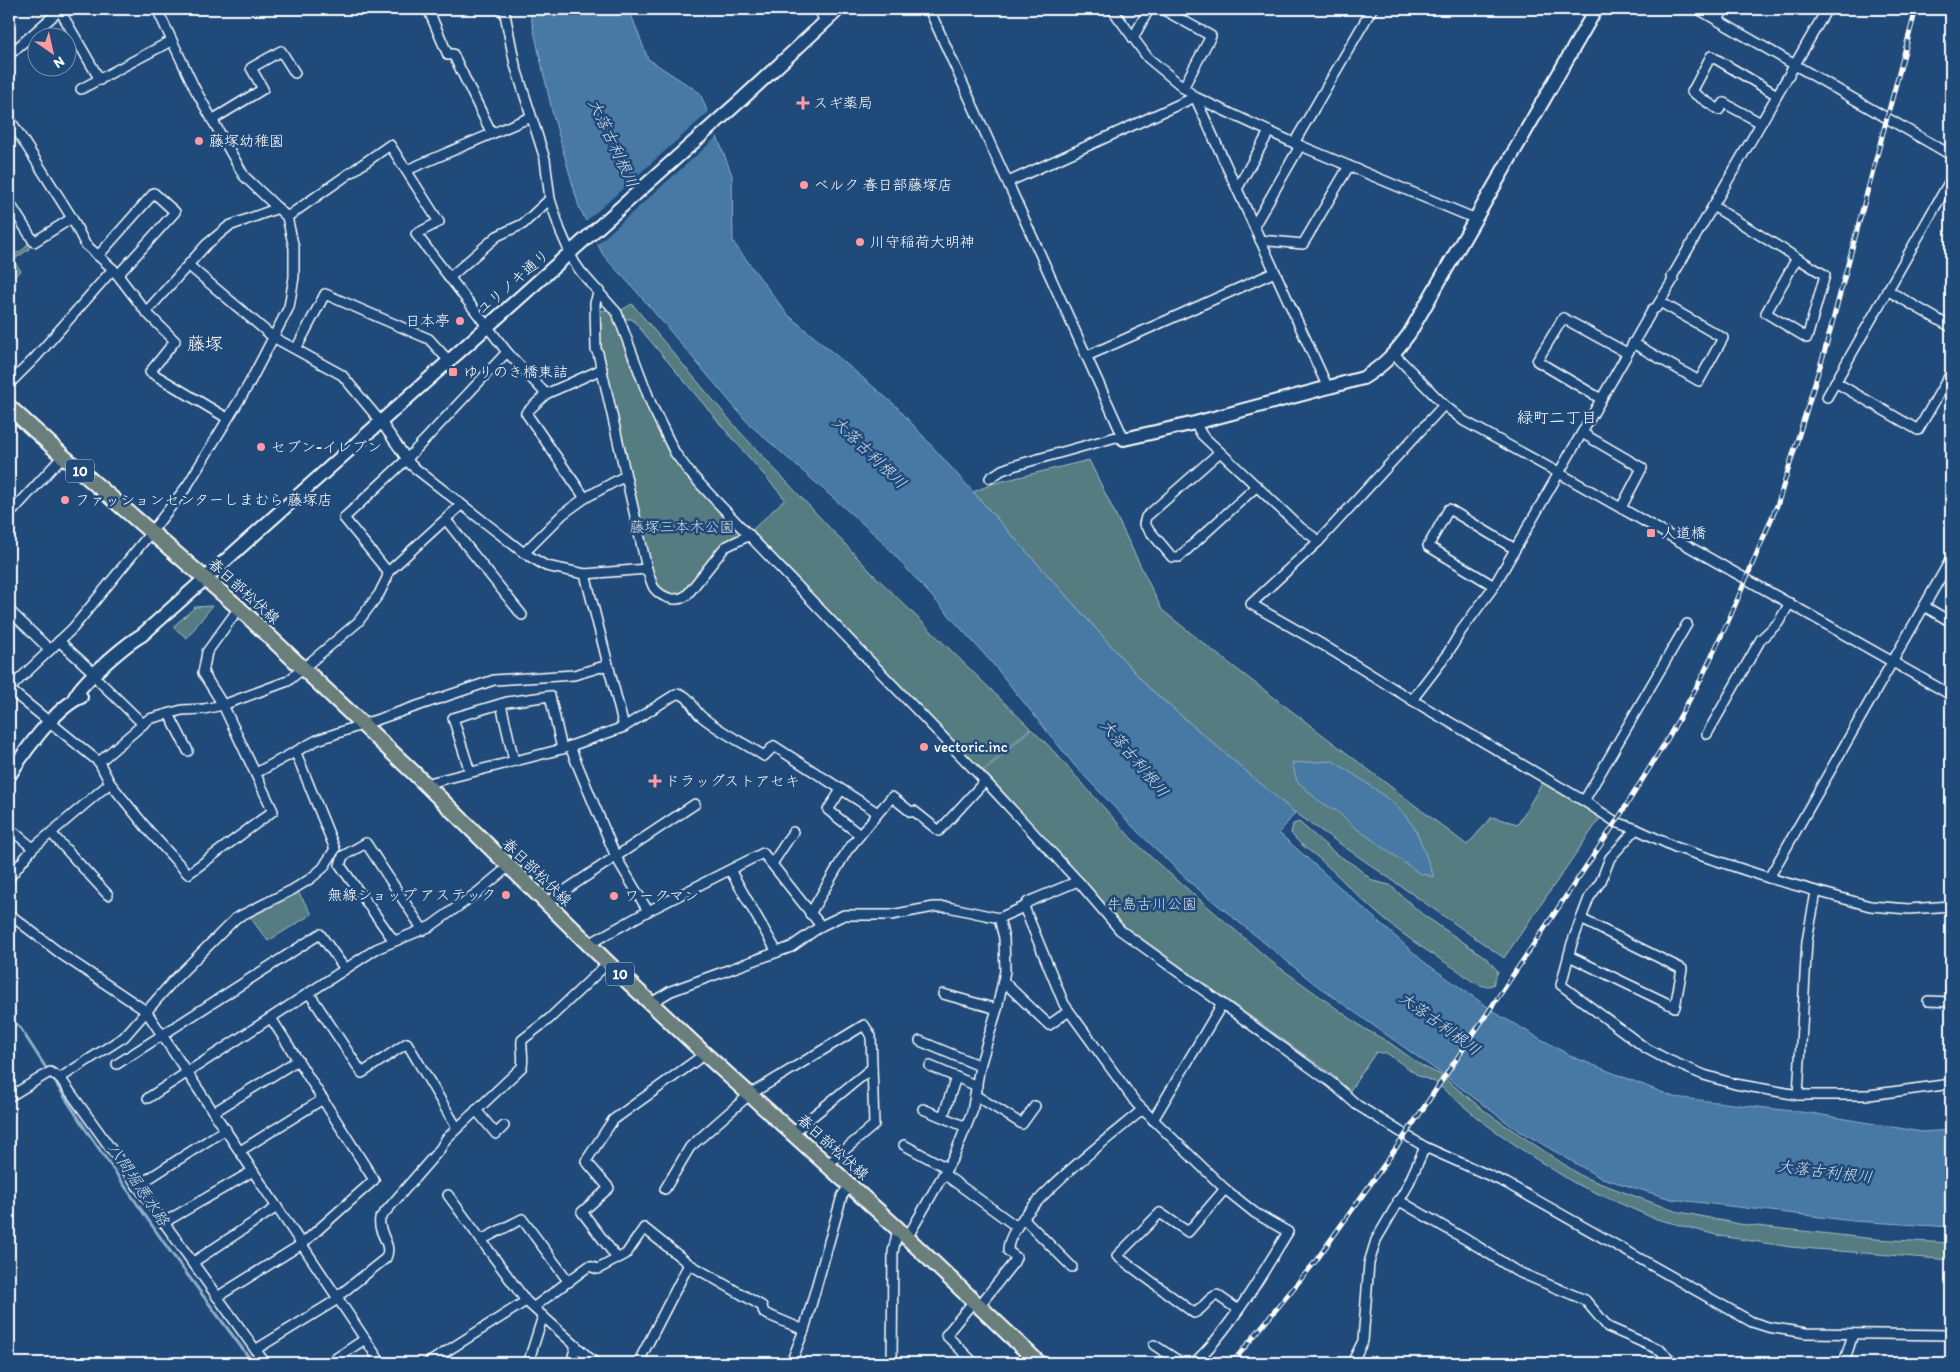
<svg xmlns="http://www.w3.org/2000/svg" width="1960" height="1372" font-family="Itim,'Klee One',sans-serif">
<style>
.green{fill:#557b81;stroke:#aabdc0}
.water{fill:#4779a4;stroke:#91afc8}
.pier{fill:#1f4a7a}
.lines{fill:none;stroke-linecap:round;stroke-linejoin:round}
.stream{stroke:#91afc8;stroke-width:3}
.street-casing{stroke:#fff;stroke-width:12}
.secondary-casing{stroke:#fff;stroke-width:16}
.primary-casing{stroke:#fff;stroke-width:18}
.street{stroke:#1f4a7a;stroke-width:9}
.secondary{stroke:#1f4a7a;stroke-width:12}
.primary{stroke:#6b7f7c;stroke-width:14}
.rail-casing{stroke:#fff;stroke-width:5}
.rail{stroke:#1f4a7a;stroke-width:3;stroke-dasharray:9;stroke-linecap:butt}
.poi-dot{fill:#ff9aa2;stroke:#1f4a7a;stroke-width:2}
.labels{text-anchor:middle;stroke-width:5;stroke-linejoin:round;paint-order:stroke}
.shield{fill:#1f4a7a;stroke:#bcc9d7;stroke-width:1}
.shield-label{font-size:14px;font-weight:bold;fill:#fff}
.poi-label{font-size:15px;fill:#fff;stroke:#1f4a7a;text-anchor:start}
.street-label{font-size:15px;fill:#fff;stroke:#1f4a7a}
.park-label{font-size:15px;fill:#d4dee0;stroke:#1f4a7a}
.water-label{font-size:16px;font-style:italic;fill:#d1dee8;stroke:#1f4a7a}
.neighbourhood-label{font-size:16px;fill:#fff;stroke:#1f4a7a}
.quarter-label{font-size:18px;fill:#fff;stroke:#1f4a7a}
</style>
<rect width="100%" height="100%" fill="#1f4a7a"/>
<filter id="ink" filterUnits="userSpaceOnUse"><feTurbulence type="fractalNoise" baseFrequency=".02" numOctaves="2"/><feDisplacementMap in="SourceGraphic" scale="10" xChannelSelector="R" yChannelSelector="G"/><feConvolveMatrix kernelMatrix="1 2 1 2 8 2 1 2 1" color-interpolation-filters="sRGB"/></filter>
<g filter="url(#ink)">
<g class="green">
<path d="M 28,243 L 30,246 L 28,250 L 13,260 L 21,271 L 9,280 L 9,258 L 24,249 Z"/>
<path d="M 632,304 L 740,432 L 871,572 L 1030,728 L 982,772 L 750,532 L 785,499 L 732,438 L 632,319 L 623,319 L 616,325 L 654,418 L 672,454 L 743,534 L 722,544 L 690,587 L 679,596 C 659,592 658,586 651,568 L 598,337 L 597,311 L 607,310 L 611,316 Z"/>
<path d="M 1089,460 L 1162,610 L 1217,654 L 1467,845 L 1492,817 L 1518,824 L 1545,778 L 1603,814 L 1504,958 L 1290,809 L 1149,688 L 973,492 L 995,483 Z"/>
<path d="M 212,606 L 187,638 L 173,627 L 195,607 Z"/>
<path d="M 1031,729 L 1048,745 L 1131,838 L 1155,861 L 1272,962 L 1365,1029 L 1390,1043 L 1422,1066 L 1439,1074 L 1490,1115 L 1583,1177 L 1675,1211 L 1739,1224 L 1875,1239 L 1951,1243 L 1951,1260 L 1790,1247 L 1720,1236 L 1653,1218 L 1576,1184 L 1531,1156 L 1480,1120 L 1435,1082 L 1419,1076 L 1388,1054 L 1376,1052 L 1349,1092 L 1334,1076 L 1123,925 L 983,773 Z"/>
<path d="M 1299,822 L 1336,854 L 1354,865 L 1373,881 L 1390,885 L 1422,914 L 1485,957 L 1498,971 L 1493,985 C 1478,990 1468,977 1456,969 C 1431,954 1407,938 1384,919 C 1362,901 1343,880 1322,861 C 1311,851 1299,845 1291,833 L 1293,824 Z"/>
<path d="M 298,892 L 312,914 L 268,941 L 249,916 Z"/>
</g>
<g class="water">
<path d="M 529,9 L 629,9 L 648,59 L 700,93 L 732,175 L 733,242 L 787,314 L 896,406 L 1149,688 L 1295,813 L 1279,833 L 1424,962 L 1502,1017 L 1573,1057 L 1674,1097 L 1817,1114 L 1922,1132 L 1951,1130 L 1951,1227 L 1853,1221 L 1671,1199 L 1599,1177 L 1513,1127 L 1453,1082 L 1315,984 L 1192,884 L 1138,832 L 1075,766 L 993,664 L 880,539 L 749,424 L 637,292 L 603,255 L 579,207 L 553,115 Z"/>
<path d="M 1333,761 C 1359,778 1393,798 1412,824 C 1420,836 1428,863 1434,877 L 1419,873 L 1353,826 L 1338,812 L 1319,801 L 1297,781 L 1292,763 Z"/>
</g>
<path class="pier" d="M 710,111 L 719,135 L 596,245 L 584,223 Z"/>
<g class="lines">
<path class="stream" d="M 9,1016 L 21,1029 L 84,1127 L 167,1247 L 253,1363"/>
<defs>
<g id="street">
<path d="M 59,9 L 100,80"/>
<path d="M 428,9 L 448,55 L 453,54 L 492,134"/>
<path d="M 504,9 L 515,65 L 545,159 L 550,199 L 560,230 L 574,262 L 581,272 L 617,313 L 652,406 L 675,453 L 690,473 L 715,500 L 988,784 L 1078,881 L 1120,930 L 1332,1083 L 1357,1105 L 1425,1147 L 1506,1183 L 1752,1322 L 1768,1327 L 1806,1333 L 1951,1335"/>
<path d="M 819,9 L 825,22"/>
<path d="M 929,9 L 1124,439"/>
<path d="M 1112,9 L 1148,58 L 1195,97 L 1294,143 L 1476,219"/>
<path d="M 1162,9 L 1211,36 L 1183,88"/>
<path d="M 1698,9 L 1951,155"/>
<path d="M 1718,20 L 1724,9"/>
<path d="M 1133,38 L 1149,9"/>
<path d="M 9,55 L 60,10"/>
<path d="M 81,89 L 171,41"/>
<path d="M 9,118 L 72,218 L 85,244 L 113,269 L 146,312 L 175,341 L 150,372 L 227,418"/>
<path d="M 212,120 L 263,89 L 251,68 L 281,51 L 295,73"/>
<path d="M 1761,123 L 1724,103 L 1719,110 L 1692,92 L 1711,56 L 1777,95"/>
<path d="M 1294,143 L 1372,9"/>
<path d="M 407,170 L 531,117"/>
<path d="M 1008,182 L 1195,97 L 1328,388"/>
<path d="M 1237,189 L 1269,132"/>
<path d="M 9,202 L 34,242 L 72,218"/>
<path d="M 1713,206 L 1797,258 L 1766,313 L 1807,338 L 1825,275 L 1797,258"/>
<path d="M 287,217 L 390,145 L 439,222 L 416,234 L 507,352 L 546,394"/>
<path d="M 1254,226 L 1300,146"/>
<path d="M 1260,240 L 1303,244 L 1349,166"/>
<path d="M 98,256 L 154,193 L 175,212 L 118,275"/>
<path d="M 188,265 L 273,337 L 342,375 L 381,422 L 411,465 L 524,553 L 546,566 L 585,574 L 647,569"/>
<path d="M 449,278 L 497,236 L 523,224 L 550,199"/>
<path d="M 1887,290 L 1951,327"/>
<path d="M 599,291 L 595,303 L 596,350 L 598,353 L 647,569 C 649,574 651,583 654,588 C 662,598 677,603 687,595 L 725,547 L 750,535"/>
<path d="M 146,312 L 206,245 L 229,226 L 278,208"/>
<path d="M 1633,343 L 1699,381 L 1723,338 L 1660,302"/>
<path d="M 296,349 L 325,294 L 429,339 L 449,361"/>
<path d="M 1394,354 L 1444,405 L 1464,421 L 1559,473 L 1951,695"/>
<path d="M 1087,356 L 1275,272"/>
<path d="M 1835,382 L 1918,430 L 1951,373"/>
<path d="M 9,384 L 35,358 L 113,269"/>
<path d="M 1827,397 L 1951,179"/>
<path d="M 1601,399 L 1537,361 L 1563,318 L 1627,353"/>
<path d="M 1444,405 L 1319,541 L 1251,604 L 1323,645 L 1412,700 L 1584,801 L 1616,822 L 1636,829"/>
<path d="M 1195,423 L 1202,435 L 1301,528 L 1319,541"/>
<path d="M 1582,433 L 1642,468 L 1621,508"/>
<path d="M 1220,452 L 1146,517 L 1144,524 L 1172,557 L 1179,557 L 1257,486"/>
<path d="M 990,478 L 1002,470 L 1013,466 L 1116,437 L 1124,439"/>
<path d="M 585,498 L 526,413 L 546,394 L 602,369"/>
<path d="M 9,515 L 63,456"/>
<path d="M 446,520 L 522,615"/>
<path d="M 524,553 L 563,514 L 585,498 L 625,476"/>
<path d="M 388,572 L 344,518 L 406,460 L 507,352"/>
<path d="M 585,574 L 624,727 L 676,694 C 690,693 692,709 701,716 C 720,732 744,743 764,756 L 774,746 L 878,813 L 847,851 L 810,914"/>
<path d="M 1494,586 L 1428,546 L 1449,509 L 1515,549"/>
<path d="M 1924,606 L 1951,622"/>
<path d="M 9,610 L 50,650"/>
<path d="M 59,641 L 95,674"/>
<path d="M 99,681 L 143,724"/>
<path d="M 9,689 L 73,628 L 152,531 L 187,486 L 249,384 L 289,307 L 294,277 L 294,248 L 287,217 L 244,176 L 195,89 L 157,9"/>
<path d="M 1412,700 L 1448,653 L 1461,631 L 1494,586 L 1653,309 L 1656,308 L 1673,280 L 1672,277 L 1827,9"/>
<path d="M 501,704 L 514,761"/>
<path d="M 169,714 L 188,751"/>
<path d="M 1707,734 L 1761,639 L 1778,623 L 1790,603"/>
<path d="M 570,747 L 616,857 L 648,911"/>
<path d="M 99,762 L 149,719 L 182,710 L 204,709 L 223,705 L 288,681 L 358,622 L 379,594 L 387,578 L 388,572 L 461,505"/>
<path d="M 470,772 L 453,718 L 507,702 L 550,696 L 562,749"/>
<path d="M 256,773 L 317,740 L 494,680 L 574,675 L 608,665"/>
<path d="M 110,783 L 149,831 L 188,874 L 273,811 L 223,705 L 203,673 L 207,652 L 239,608"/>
<path d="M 425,784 L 562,749 L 624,727"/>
<path d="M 841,790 L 828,810 L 860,835"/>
<path d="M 1584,801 L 1687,624"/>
<path d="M 878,813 L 892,797 L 911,812 L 914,811 L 939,831 L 985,781"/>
<path d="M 9,828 L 33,848"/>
<path d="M 51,833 L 108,895"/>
<path d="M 772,864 L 793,832"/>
<path d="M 730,870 L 777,952"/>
<path d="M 9,878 L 33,848 L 110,783 L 99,762 L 9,689"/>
<path d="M 1769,878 L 1951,559"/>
<path d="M 546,903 L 695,804"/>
<path d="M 1951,906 L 1909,909 L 1870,906 L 1769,878 L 1675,847 L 1636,829 L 1610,858 L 1601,881 L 1589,898 L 1572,943 L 1561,985 L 1644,1047 L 1668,1060 L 1704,1075 L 1735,1084 L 1798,1095 L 1869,1095 L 1951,1084"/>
<path d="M 1024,907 L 1064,1004 L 1136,1103 L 1225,1189 L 1255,1213 L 1288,1232 C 1262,1274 1230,1330 1194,1363"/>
<path d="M 9,914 L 61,954 L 146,1011 L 381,1363"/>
<path d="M 394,941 L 340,865 L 343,856 L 366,843 L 423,930"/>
<path d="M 589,944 L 648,911 L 763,853 L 821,926"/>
<path d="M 1569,956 L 1675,1007 L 1682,969 L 1581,919"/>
<path d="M 1003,981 L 1049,1025 L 1069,1011"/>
<path d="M 309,993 L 362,1073 L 407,1043 L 457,1128"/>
<path d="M 943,994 L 997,1009"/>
<path d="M 1928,1001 L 1951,1002"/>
<path d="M 651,1003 L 671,991 L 791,947 L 821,926 L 844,915 L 891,915 L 934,907 L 948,907 L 999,918 L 1024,907 L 1028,902 L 1078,881"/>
<path d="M 920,1041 L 980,1066"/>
<path d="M 117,1064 L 320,934 L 345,969"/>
<path d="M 930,1066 L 977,1086"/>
<path d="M 60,1078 L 124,1037 L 173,981 L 236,918 L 292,890 L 310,879 L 323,868 L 335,849 L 296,753"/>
<path d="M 975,1095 L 1022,1124 L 1035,1106"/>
<path d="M 1798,1095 L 1807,941 L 1816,892"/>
<path d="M 9,1097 L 50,1072 L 60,1078 L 265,1363"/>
<path d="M 148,1098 L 376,949 L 431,926 L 478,892 L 508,867"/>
<path d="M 923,1109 L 966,1127"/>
<path d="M 476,1110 L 496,1134 L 504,1126"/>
<path d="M 214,1112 L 298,1060"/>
<path d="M 943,1117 L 956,1077"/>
<path d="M 1153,1120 L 1222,1004"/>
<path d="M 792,1133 L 872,1068"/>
<path d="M 904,1145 L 947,1168"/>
<path d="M 240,1151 L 323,1099"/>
<path d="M 944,1174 L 1017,1227"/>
<path d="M 137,1186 L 226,1129"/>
<path d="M 665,1189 L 690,1147 L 749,1095 L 864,1025 L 871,1036 L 874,1125 L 827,1165"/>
<path d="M 1225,1189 L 1188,1232 L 1160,1213 L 1117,1256 L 1194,1313 C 1204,1309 1207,1298 1217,1295 L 1237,1309"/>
<path d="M 448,1195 L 526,1301 L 595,1363"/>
<path d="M 1398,1200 L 1477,1246 L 1516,1271 L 1585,1300 L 1608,1327 L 1660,1350 L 1674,1363"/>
<path d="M 1023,1218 L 1072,1267"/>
<path d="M 163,1223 L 253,1171"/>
<path d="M 907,1238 L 955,1154 L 972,1112 L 980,1066 L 997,1009 L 1005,971 L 1004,938 L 999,918"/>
<path d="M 481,1240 L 522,1219 L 569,1282"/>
<path d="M 617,1258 L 582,1212 L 609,1188 L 586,1161 L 613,1120 L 705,1054"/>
<path d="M 192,1263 L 277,1207"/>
<path d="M 217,1297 L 302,1244 L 374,1180 L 271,1018"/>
<path d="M 337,1297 L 386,1258 C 393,1243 377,1234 380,1218 L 440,1149 L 446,1139 L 522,1067 C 524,1057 521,1050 522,1040 L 549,1019 L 608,963"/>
<path d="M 974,1301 L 946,1335 L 974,1363"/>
<path d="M 979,1306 L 1014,1262 L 1016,1257 L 1008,1251 C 1006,1214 1113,1135 1142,1110"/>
<path d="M 534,1307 L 589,1266 L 598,1269 L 626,1254 L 644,1228 L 689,1264 L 762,1306 L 764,1313 L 804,1330"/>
<path d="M 1154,1345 L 1182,1363"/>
<path d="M 255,1350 L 338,1299"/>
<path d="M 329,1363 L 365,1339"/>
<path d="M 428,1363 L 526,1301"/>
<path d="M 528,1363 L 543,1316"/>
<path d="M 571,1363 L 576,1346"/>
<path d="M 638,1363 L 689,1264"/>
<path d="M 791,1363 L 804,1330 L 842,1196 L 850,1185"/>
<path d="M 892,1363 L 893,1252 L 898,1229"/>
<path d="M 1352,1363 L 1363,1341 L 1369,1263 L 1376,1240 L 1407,1187 L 1425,1147"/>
<path d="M 1844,1363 L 1853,1334"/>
</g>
<g id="secondary">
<path d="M 1124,439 L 1195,423 L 1363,378 C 1383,366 1395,353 1409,334 L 1596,9"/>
<path d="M 74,699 C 80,683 126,644 142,635 L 741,100 L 839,9"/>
<path d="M 9,776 C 23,753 56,707 81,697"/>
</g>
<path id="primary" d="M 9,407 L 63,456 L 239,608 L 414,773 L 608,963 L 705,1054 L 898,1229 L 1039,1363"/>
</defs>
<use href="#street" class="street-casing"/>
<use href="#secondary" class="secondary-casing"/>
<use href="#primary" class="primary-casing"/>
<use href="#street" class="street"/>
<use href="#secondary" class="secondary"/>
<use href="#primary" class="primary"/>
<defs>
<path id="rail" d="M 1232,1363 L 1315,1262 L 1406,1134 L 1616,822 L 1668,738 L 1701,679 L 1730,617 L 1778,503 L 1825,350 L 1916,9"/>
</defs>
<use href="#rail" class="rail-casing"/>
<use href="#rail" class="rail"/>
</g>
</g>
<g class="poi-dot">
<path d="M800.5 95.5h5v5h5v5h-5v5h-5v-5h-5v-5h5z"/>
<circle cx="199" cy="141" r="5"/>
<circle cx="804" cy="185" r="5"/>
<circle cx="860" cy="242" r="5"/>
<circle cx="460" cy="321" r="5"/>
<rect x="448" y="367" width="10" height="10" rx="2.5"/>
<circle cx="261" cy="447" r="5"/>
<circle cx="65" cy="500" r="5"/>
<rect x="1646" y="528" width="10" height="10" rx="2.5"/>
<circle cx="924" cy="747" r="5"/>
<path d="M652.5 773.5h5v5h5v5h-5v5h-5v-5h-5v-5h5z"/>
<circle cx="506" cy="895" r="5"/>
<circle cx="614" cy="896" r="5"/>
</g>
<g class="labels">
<g class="shield">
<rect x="66" y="459.5" width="28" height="23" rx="4"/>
<rect x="606" y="962.5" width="28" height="23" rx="4"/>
</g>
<g class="shield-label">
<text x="80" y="476">10</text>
<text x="620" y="979">10</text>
</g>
<g class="poi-label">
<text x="813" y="108">スギ薬局</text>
<text x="209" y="146">藤塚幼稚園</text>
<text x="814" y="190">ベルク 春日部藤塚店</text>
<text x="870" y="247">川守稲荷大明神</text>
<text x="450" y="326" text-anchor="end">日本亭</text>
<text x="463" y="377">ゆりのき橋東詰</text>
<text x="271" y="452">セブン-イレブン</text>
<text x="75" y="505">ファッションセンターしまむら 藤塚店</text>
<text x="1661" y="538">人道橋</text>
<text x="934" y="752">vectoric.inc</text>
<text x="665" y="786">ドラッグストアセキ</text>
<text x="496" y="900" text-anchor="end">無線ショップ アステック</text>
<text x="624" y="901">ワークマン</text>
</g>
<g class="street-label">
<text transform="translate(513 282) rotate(-41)" y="5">ユリノキ通り</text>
<text transform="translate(244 591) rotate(42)" y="5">春日部松伏線</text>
<text transform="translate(537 872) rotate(44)" y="5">春日部松伏線</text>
<text transform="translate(833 1147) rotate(42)" y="5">春日部松伏線</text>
</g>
<g class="park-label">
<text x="682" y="532">藤塚三本木公園</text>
<text x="1152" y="909">牛島古川公園</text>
</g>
<g class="water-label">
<text transform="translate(614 143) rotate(65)" y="6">大落古利根川</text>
<text transform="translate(870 452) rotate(44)" y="6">大落古利根川</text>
<text transform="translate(1135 758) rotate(50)" y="6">大落古利根川</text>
<text transform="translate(1440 1023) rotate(36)" y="6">大落古利根川</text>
<text transform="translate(1825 1171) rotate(7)" y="6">大落古利根川</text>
<text transform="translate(139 1184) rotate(56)" y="6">八間堀悪水路</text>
</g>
<g class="neighbourhood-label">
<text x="1557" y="423">緑町二丁目</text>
</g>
<g class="quarter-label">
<text x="205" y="350">藤塚</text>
</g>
</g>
<rect width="1960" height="1372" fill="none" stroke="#1f4a7a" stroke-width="30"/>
<rect x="15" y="15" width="1930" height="1342" fill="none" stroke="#fff" stroke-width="2" filter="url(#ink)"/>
<g transform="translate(52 52) rotate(146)"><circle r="24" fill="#1f4a7a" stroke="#7992af"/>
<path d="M0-4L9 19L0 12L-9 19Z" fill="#ff9aa2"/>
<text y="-8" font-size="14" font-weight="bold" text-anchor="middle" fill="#ffffff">N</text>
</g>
</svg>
